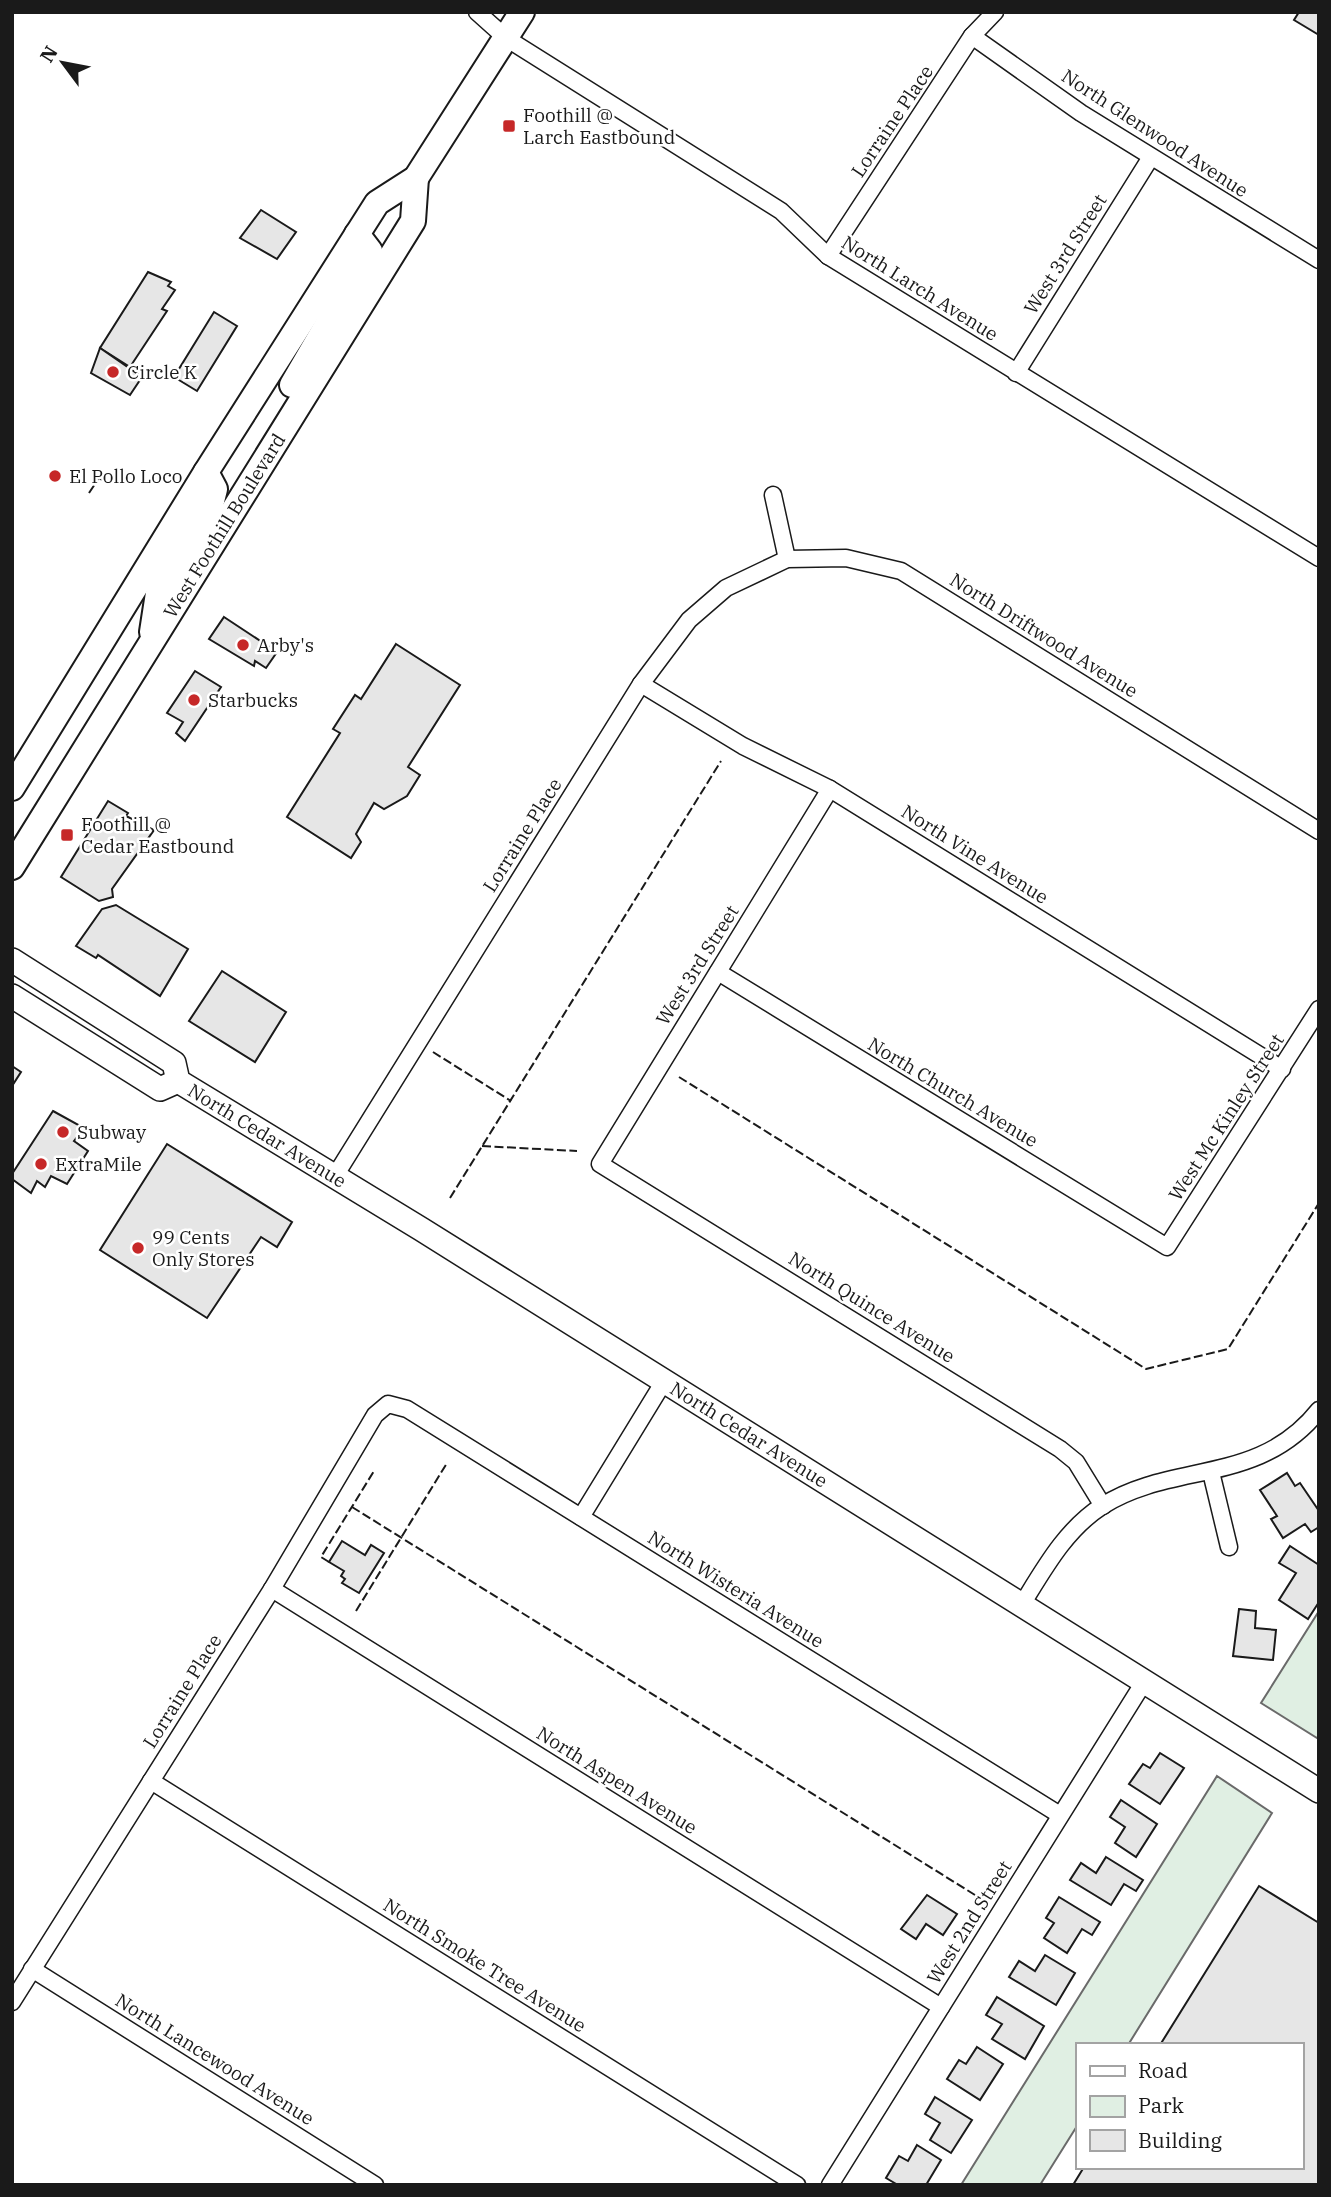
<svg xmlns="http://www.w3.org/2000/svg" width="1331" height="2197" font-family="'IBM Plex Serif',serif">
<rect width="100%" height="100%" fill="#fff"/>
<g fill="#e0efe3" stroke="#6a6a6a" stroke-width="2">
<polygon points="1319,1611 1319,1736 1317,1738 1261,1703"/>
<polygon points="1217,1776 1272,1813 1128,2045 1077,2045 1077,2126 1040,2185 961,2185"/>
</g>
<g fill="#e6e6e6" stroke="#1a1a1a" stroke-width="2">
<polygon points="1299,12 1319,12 1319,35 1294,20"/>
<polygon points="261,210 296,232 277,259 240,238"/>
<polygon points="148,272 171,282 168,286 175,290 162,309 167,311 130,367 100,348"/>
<polygon points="214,312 237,326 197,391 174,377"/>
<polygon points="100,348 142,377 130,395 91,373"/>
<polygon points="224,617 277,652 266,668 255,661 254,666 209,639"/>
<polygon points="396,644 460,685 408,767 420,775 407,796 384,809 374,803 356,834 361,842 351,858 287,817 340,733 333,729 355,695 361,699"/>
<polygon points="195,671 221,687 185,741 176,733 183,722 167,713"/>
<polygon points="108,801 128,813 126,816 154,830 112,889 113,897 99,901 61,877"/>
<polygon points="116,905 188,949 160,996 98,955 96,958 76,946 102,909"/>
<polygon points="222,971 286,1012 255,1062 189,1021"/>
<polygon points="12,1066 21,1072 12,1086"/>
<polygon points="53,1111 84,1128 74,1141 88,1151 67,1184 51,1176 45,1187 37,1181 31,1193 12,1179 12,1174"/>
<polygon points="167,1144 292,1222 277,1247 261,1237 207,1318 100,1250"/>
<polygon points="1287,1473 1295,1486 1300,1483 1319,1511 1319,1527 1311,1532 1305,1524 1283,1538 1271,1519 1277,1516 1260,1490"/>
<polygon points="342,1541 365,1555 371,1545 384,1553 359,1593 342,1583 345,1579 341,1576 344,1571 329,1562"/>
<polygon points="1290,1546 1319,1565 1319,1602 1308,1619 1279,1600 1296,1573 1279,1563"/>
<polygon points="1239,1609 1256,1611 1255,1628 1276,1630 1273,1660 1233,1656"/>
<polygon points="1160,1753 1184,1768 1160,1804 1129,1784 1143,1764 1150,1768"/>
<polygon points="1121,1800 1157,1824 1136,1857 1115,1843 1125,1827 1110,1817"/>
<polygon points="1106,1857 1143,1880 1136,1891 1124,1884 1111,1905 1070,1880 1081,1863 1096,1873"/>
<polygon points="1259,1886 1319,1923 1319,2185 1073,2185 1084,2167 1301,2167 1301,2045 1160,2045"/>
<polygon points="927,1895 957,1914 943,1935 926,1924 916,1939 901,1929"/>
<polygon points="1059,1897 1100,1922 1092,1935 1082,1929 1067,1953 1044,1938 1054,1923 1046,1918"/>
<polygon points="1045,1955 1075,1973 1056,2005 1009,1977 1019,1961 1035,1971"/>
<polygon points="997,1997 1044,2026 1025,2059 992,2039 1002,2024 986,2015"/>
<polygon points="977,2047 1003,2064 980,2100 947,2079 959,2060 966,2064"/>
<polygon points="935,2097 972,2120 951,2153 930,2140 940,2123 925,2114"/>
<polygon points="917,2145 941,2160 926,2185 898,2185 886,2178 899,2156 908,2161"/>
</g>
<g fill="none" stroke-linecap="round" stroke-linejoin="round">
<g stroke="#1a1a1a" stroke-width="19">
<g id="minor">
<polyline points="477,12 506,38 781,211 828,256 1319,558"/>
<polyline points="972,36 1081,113 1319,260"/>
<polyline points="828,256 972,36 995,12"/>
<polyline points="1016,373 1151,157"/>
<polyline points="773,495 787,559"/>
<polyline points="641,684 743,746 830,789 1282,1069"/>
<polyline points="830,789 600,1164 1060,1449 1076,1462 1103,1506"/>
<polyline points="718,972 1167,1247 1319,1009"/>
<polyline points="335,1176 641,684 689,620 726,588 787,559 846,558 901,571 1319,831"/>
<polyline points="1211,1472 1229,1547"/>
<polyline points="581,1517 663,1383"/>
<polyline points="272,1589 941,2007"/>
<path d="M1021,1606c23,-37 44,-76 81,-100 71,-45 157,-20 217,-96"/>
<polyline points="151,1781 797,2185"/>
<polyline points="32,1969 375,2185"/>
<polyline points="12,2002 272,1589 375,1415 388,1404 407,1409 1060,1815"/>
<polyline points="830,2185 1144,1682"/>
</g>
</g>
<g stroke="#1a1a1a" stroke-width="26">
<g id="secondary">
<path id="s1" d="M12,960l162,103 4,18 243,148 898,562"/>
<polyline points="12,996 160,1089 178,1081"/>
</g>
</g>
<g stroke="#1a1a1a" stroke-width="28">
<g id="primary">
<polyline points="292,385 370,251 357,234"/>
<polyline points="152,632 158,593 210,509 215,489 206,472"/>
<polyline points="12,788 206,472 377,203 416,178 522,12"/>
<path id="s2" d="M12,867l401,-646 3,-43"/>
</g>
</g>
<use href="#minor" stroke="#fff" stroke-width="16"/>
<use href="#secondary" stroke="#fff" stroke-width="23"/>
<use href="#primary" stroke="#fff" stroke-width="24"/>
<g stroke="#1a1a1a" stroke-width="2" stroke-dasharray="9 3.5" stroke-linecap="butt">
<polyline points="89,493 99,478 104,481"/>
<polyline points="433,1052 511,1101"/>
<polyline points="679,1077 1146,1369 1228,1349 1319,1203"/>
<polyline points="482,1146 577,1151"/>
<polyline points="450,1198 721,761"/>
<polyline points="352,1507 975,1895"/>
<polyline points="329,1562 321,1557 374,1471"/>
<polyline points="356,1611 447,1463"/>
</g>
</g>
<g fill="#c62828" stroke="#fff" stroke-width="2.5">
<rect x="502" y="119" width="14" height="14" rx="3.5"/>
<circle cx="113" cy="372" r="7"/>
<circle cx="55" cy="476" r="7"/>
<circle cx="243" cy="645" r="7"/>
<circle cx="194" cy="700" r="7"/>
<rect x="60" y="828" width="14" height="14" rx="3.5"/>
<circle cx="63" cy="1132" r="7"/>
<circle cx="41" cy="1164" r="7"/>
<circle cx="138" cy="1248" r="7"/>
</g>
<g text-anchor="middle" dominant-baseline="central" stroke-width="5" stroke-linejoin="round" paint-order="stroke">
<g font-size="19" fill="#1a1a1a" stroke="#fff" text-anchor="start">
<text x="523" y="115">Foothill @<tspan x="523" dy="22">Larch Eastbound</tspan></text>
<text x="127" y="372">Circle K</text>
<text x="69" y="476">El Pollo Loco</text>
<text x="257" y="645">Arby's</text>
<text x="208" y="700">Starbucks</text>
<text x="81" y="824">Foothill @<tspan x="81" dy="22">Cedar Eastbound</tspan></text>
<text x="77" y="1132">Subway</text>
<text x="55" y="1164">ExtraMile</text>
<text x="152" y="1237">99 Cents<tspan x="152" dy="22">Only Stores</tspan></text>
</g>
<g font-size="19" fill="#1a1a1a" stroke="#fff">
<text transform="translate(892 121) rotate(-56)">Lorraine Place</text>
<text transform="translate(1155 133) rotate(33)">North Glenwood Avenue</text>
<text transform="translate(1065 254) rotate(-58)">West 3rd Street</text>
<text transform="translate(920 288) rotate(32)">North Larch Avenue</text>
<text stroke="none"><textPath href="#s2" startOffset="402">West Foothill Boulevard</textPath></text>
<text transform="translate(1044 635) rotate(32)">North Driftwood Avenue</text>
<text transform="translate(522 835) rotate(-58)">Lorraine Place</text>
<text transform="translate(975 854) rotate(32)">North Vine Avenue</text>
<text transform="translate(697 965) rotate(-58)">West 3rd Street</text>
<text transform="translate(953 1092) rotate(31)">North Church Avenue</text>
<text transform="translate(1226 1117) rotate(-57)">West Mc Kinley Street</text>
<text stroke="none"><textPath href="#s1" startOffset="315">North Cedar Avenue</textPath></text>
<text transform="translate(872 1307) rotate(32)">North Quince Avenue</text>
<text stroke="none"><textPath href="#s1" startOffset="882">North Cedar Avenue</textPath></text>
<text transform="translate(736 1589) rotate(32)">North Wisteria Avenue</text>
<text transform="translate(182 1691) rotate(-58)">Lorraine Place</text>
<text transform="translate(617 1780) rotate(32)">North Aspen Avenue</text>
<text transform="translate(969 1922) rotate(-58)">West 2nd Street</text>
<text transform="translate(485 1965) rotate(32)">North Smoke Tree Avenue</text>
<text transform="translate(215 2059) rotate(32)">North Lancewood Avenue</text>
</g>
</g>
<rect width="1331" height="2197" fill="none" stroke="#1a1a1a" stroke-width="28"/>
<rect x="1076" y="2043" width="228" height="126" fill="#ffffff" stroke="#a3a3a3" stroke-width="2"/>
<rect x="1090" y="2066" width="35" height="10" fill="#ffffff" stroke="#a3a3a3" stroke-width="2"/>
<text x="1138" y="2078" font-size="21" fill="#1a1a1a">Road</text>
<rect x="1090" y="2096" width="35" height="21" fill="#e0efe3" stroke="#a3a3a3" stroke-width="2"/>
<text x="1138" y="2113" font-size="21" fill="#1a1a1a">Park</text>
<rect x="1090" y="2130" width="35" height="21" fill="#e6e6e6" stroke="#a3a3a3" stroke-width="2"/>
<text x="1138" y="2148" font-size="21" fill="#1a1a1a">Building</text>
<g transform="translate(63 63) rotate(302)" stroke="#ffffff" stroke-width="5" paint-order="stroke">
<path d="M0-5L12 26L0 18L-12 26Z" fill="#1a1a1a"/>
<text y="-10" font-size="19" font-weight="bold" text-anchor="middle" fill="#1a1a1a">N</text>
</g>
</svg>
